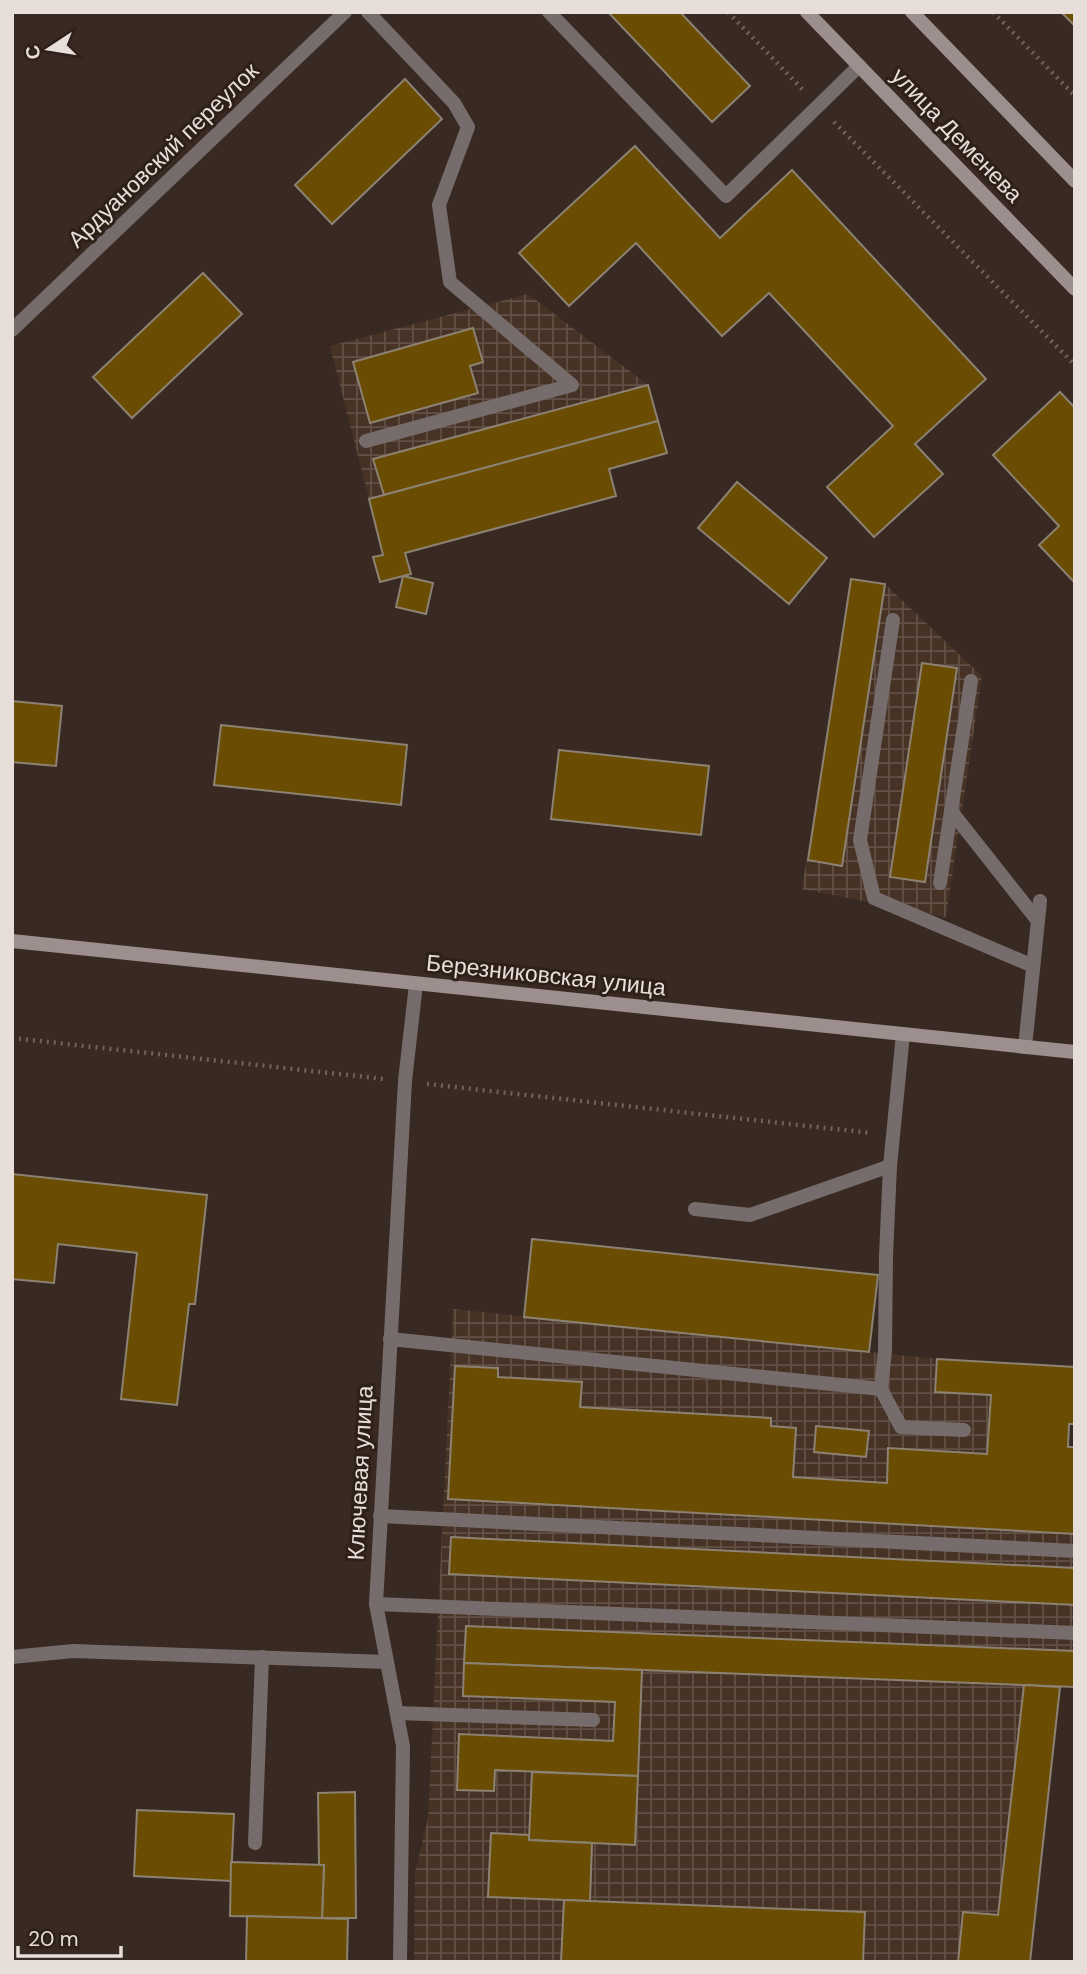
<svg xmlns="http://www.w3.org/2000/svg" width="1087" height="1974" font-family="'DM Sans',sans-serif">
<defs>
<pattern id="industrial-grid" width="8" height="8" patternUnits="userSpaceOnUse" patternTransform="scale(1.75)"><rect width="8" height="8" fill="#473226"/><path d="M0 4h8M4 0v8" fill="none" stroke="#624f45"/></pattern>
</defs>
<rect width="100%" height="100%" fill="#382a22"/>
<g fill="url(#industrial-grid)">
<polygon points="528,294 648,385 667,453 609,469 616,496 405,553 411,574 380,582 373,557 383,554 330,346"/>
<polygon points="851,579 885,584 982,676 946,917 802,889"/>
<polygon points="453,1309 937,1359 1075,1367 1075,1424 1069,1424 1068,1446 1075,1447 1075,1687 1060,1687 1030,1962 414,1962 415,1873 428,1818"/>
</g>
<g fill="#6a4c03" stroke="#8b8272" stroke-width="2">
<polygon points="608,12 680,12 750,86 712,122"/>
<polygon points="1061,12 1075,12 1075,26"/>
<polygon points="405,79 442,119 332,224 295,185"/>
<polygon points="635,146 720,238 792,170 986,379 915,444 943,474 874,537 827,487 893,426 769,293 722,336 636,243 569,306 519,253"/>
<polygon points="203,273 242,314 132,418 93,377"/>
<polygon points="473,328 483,362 470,366 478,393 370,423 353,362"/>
<polygon points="648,385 658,421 384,495 373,459"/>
<polygon points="1060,392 1075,408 1075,583 1039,545 1059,526 993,455"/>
<polygon points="658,421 667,453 609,469 616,496 405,553 411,574 380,582 373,557 383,555 369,499"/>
<polygon points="737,482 827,558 789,604 698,528"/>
<polygon points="403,576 433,583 426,614 396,607"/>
<polygon points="851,579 885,584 842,866 808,860"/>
<polygon points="922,663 957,668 925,882 890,877"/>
<polygon points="12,701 62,706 56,766 12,762"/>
<polygon points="221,725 407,745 401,805 214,785"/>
<polygon points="559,750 709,766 701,835 551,819"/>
<polygon points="12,1174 207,1195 195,1304 189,1304 177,1405 121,1399 137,1253 58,1244 54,1283 12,1279"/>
<polygon points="532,1239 878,1275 869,1352 524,1317"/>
<polygon points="937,1359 1075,1367 1075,1424 1069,1424 1068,1447 1075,1447 1075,1534 448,1499 455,1366 498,1368 498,1377 582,1382 580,1407 771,1418 771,1426 796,1428 793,1477 887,1483 888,1448 987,1454 991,1395 935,1392"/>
<polygon points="816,1426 869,1431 866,1457 814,1452"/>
<polygon points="451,1537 1075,1568 1075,1605 449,1574"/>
<polygon points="466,1626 1075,1651 1075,1687 464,1663"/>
<polygon points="464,1663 642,1670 638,1776 495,1770 494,1791 457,1790 459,1734 613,1741 615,1702 463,1696"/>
<polygon points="1024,1685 1060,1687 1030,1962 958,1962 963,1912 998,1915"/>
<polygon points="532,1772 638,1776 635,1845 529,1840"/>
<polygon points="355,1792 356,1918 322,1918 324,1865 319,1865 318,1793"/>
<polygon points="137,1810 234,1814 231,1881 134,1876"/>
<polygon points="491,1833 529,1835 529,1840 592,1843 590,1901 488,1897"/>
<polygon points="231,1862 324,1865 322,1918 230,1916"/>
<polygon points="564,1900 865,1912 863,1962 561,1962"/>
<polygon points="247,1916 348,1919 347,1962 246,1962"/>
</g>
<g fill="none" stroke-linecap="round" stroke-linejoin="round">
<g stroke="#70635c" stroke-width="4.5" stroke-dasharray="2 5" stroke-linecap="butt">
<polyline points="728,12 803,90"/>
<polyline points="993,12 1075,96"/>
<polyline points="834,122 1075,365"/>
<polyline points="12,1038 384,1079"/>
<polyline points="427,1084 871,1133"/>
</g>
<g stroke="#756c6b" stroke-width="14">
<polyline points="549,12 726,196 859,66"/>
<polyline points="366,441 572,385 450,282 439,205 468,127 454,103 368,12"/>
<polyline points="893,620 860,840 874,898 1033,966"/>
<polyline points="951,811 1038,921"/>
<polyline points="940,883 971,681"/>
<polyline points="1025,1047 1040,901"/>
<polyline points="890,1166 886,1256 885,1350 881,1389 901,1427 964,1430"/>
<polyline points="695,1209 750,1215 890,1166 903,1034"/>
<polyline points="390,1339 881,1389"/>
<polyline points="380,1516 1075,1551"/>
<polyline points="376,1604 1075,1633"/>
<polyline points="12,1657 73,1651 387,1662"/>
<polyline points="397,1713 593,1720"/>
<polyline points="255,1843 262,1657"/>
</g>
<g stroke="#756c6b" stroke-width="14">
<polyline points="12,330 345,12"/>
<polyline points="400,1962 403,1746 376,1604 405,1081 416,984"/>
</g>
<g stroke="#9d8f8e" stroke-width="14">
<polyline points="807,12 1075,289"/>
<polyline points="912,12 1075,181"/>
<polyline points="12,941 1075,1052"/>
</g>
</g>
<g text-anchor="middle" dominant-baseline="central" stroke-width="6" stroke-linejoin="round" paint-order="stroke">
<g font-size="23" fill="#e8ded9" stroke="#2e2018">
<text transform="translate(957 135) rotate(46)">улица Деменева</text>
<text transform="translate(163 155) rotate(-44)">Ардуановский переулок</text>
<text transform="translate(546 975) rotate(6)">Березниковская улица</text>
<text transform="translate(360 1473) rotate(-87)">Ключевая улица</text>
</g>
</g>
<rect width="1087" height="1974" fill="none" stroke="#e8ded9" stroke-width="28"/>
<g transform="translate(49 49) rotate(258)" stroke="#2e2018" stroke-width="5" paint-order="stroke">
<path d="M0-5L12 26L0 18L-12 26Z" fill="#e8ded9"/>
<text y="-10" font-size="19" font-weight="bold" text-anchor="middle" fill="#e8ded9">С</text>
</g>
<path d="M18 1946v10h103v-10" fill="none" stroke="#e8ded9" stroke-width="3.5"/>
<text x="28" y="1946" font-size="21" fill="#e8ded9" stroke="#2e2018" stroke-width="5" paint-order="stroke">20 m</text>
</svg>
